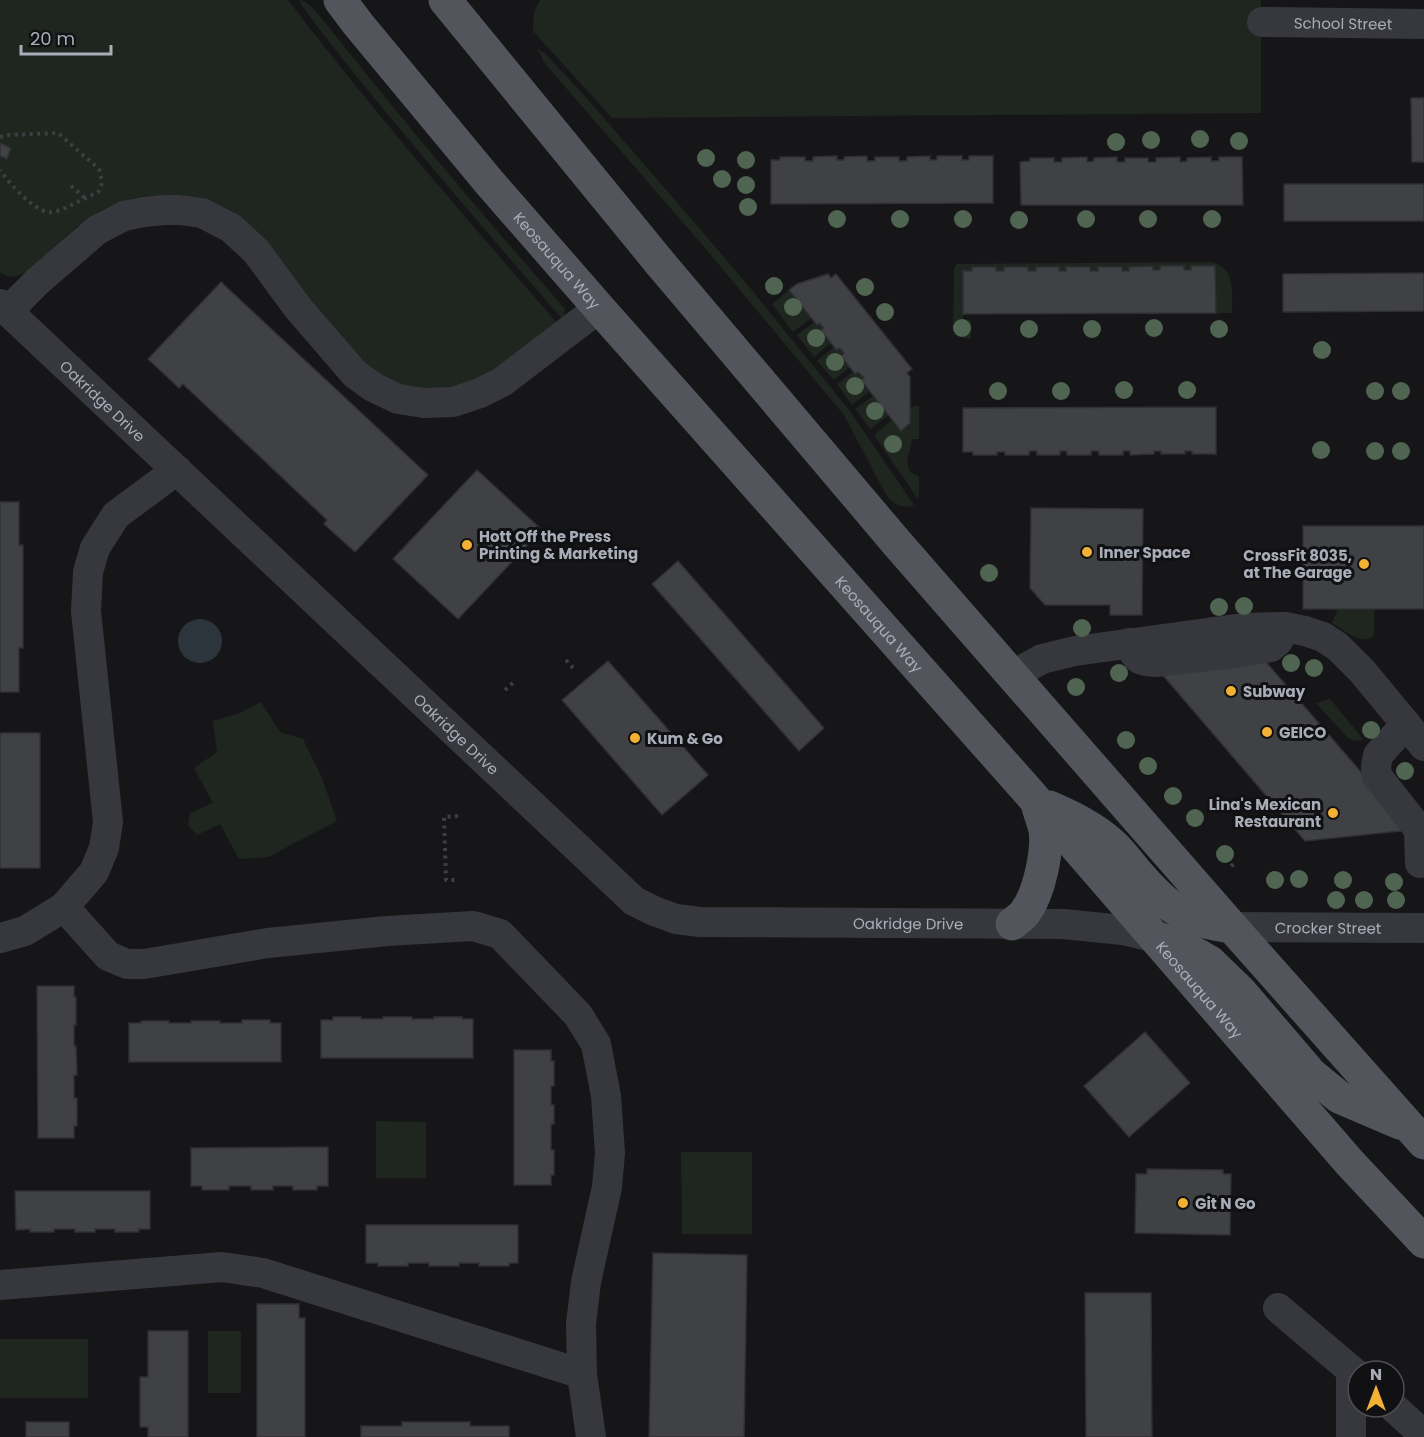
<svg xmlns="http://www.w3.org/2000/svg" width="1424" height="1437" font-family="Poppins,sans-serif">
<rect width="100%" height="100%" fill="#161618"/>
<g fill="#1e261f">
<path d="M0,0h288c86,112 178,219 271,325l-75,52 -17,8 -43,5 -22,-5 -19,-8 -17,-12 -186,-170c-28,0 -50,1 -76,14 -11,6 -22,13 -31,21 -16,13 -51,62 -73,42z"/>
<path d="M298,0c9,0 15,9 21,15 79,100 162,198 246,294l-1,12c-58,-66 -114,-132 -170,-199 -33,-40 -66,-80 -96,-122z"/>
<polygon points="540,0 1261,0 1261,113 612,118 533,31 534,12"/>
<path d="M537,48l10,7 43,47 117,135 43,51 100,123 64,94c-13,5 -22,-2 -29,-12l-41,-78 -144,-173 -147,-169 -9,-11z"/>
<path d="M1212,262c24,6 20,31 20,51h-16l-1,-47h-24v4h-7v-4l-31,4v-4l-24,1v4h-7l-1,-4h-22l-1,4h-8v-4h-23l-1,4h-7l-1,-4h-22v4h-8v-4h-23l-1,4h-8v-4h-24v4h-9v48l8,1v19c-10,-1 -15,-3 -18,-13l1,-58 3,-4z"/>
<polygon points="789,290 811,318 793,332 772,304"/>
<polygon points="814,322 817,325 819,323 824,328 821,331 831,343 814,357 797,335"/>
<polygon points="834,347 836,350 840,348 844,353 841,356 850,367 834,380 817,361"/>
<polygon points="854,371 858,372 864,378 861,381 869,392 852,405 837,384"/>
<polygon points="873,396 889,415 870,429 855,409"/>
<polygon points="919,406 919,439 912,439 907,462 910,472 919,477 919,496 918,499 874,435 892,420 901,430 910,423 910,407"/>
<path d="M1338,609h36v26c-11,13 -30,-5 -42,-12z"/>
<polygon points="1330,699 1364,740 1355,741 1348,738 1316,703"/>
<polygon points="261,702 280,732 303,739 322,778 337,821 268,857 239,859 220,824 197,835 188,825 190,813 213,803 194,768 217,752 213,721 240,713"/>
<polygon points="376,1121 426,1122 426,1178 376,1178"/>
<polygon points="681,1152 752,1152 752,1234 682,1234"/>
<rect x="208" y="1331" width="33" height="62"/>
<rect x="0" y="1339" width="88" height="59"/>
</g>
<circle fill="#2c353c" cx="200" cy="641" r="22"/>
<g fill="#404145" stroke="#303034" stroke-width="1.5">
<polygon points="1411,98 1424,98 1424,162 1412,162"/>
<polygon points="0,143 11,148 7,159 0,156"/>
<polygon points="837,156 837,160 844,160 844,157 867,156 867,161 875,161 875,157 899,157 899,161 907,161 907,157 930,156 930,160 937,160 937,156 962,156 962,160 969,160 969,156 993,156 993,203 771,204 771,160 780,160 780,157 805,157 805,161 813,161 813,157"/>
<polygon points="1087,157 1087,162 1094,161 1094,158 1117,157 1117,162 1125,162 1125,158 1148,158 1148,162 1156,162 1156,158 1180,157 1180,162 1187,161 1187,158 1211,157 1211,161 1219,161 1219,157 1242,157 1243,205 1021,205 1020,162 1030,161 1030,158 1054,158 1054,162 1062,162 1062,158"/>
<rect x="1284" y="184" width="140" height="37"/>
<polygon points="1153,266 1153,270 1160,270 1160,266 1184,266 1184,270 1191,270 1191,266 1215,266 1216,313 963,314 963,271 972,271 972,267 996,267 996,271 1004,271 1004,267 1028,267 1028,271 1036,271 1036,267 1059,267 1059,271 1066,271 1066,267 1090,267 1090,271 1098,271 1098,267 1122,267 1122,271 1129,271 1129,267"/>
<polygon points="1424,273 1424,311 1283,312 1283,274"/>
<polygon points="828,274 831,278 836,274 912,369 907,373 910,377 910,423 901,431 861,380 864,378 858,372 855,374 841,356 844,353 840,348 836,350 834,347 821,330 824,328 819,323 817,325 789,290 797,284"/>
<polygon points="221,282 428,475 355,552 324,524 327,520 183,384 179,388 148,359"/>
<polygon points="1216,407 1216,454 1192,454 1192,451 1185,451 1185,454 1161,454 1161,451 1154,451 1154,454 1130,455 1130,451 1123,451 1123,455 1099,455 1099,451 1091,451 1091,455 1067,455 1067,451 1060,451 1060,455 1037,455 1037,451 1029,451 1029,455 1005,455 1005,452 997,452 997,455 973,455 973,452 963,452 963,408"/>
<polygon points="477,470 542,530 458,619 393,559"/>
<polygon points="0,502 19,502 19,545 23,545 23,648 19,648 19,692 0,692"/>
<polygon points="1031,508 1143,509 1142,615 1110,615 1110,605 1045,605 1030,588"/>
<rect x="1303" y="526" width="121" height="83"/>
<polygon points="678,561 824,728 799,751 652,584"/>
<polygon points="1260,655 1411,830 1305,841 1155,666"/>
<polygon points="608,661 708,775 662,815 562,700"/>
<rect x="0" y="733" width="40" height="135"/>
<polygon points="37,986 74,986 74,997 76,997 76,1025 74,1025 74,1046 76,1046 77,1075 74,1075 74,1098 77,1098 77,1126 74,1126 74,1138 38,1138"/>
<polygon points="333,1017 361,1017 361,1019 383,1019 383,1017 412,1017 412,1019 434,1019 434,1017 462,1017 462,1019 473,1019 473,1058 321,1058 321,1020 333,1020"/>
<polygon points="242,1020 270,1020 270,1023 281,1023 281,1062 129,1062 129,1023 141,1023 141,1021 169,1021 169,1023 191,1023 191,1021 220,1021 220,1023 242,1023"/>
<polygon points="1145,1032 1190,1083 1129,1137 1084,1086"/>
<polygon points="514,1050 551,1050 551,1061 554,1061 554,1086 551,1086 551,1105 554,1105 554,1124 551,1124 551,1150 554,1150 554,1175 551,1175 551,1185 514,1185"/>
<polygon points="328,1147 328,1186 317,1186 317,1190 293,1190 293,1186 273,1186 273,1190 251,1190 251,1186 229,1186 229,1190 202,1190 202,1186 191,1186 191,1148"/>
<polygon points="1147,1169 1223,1170 1223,1174 1231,1174 1230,1235 1135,1233 1136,1174 1147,1174"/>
<polygon points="15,1191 150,1191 150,1229 139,1229 139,1232 115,1232 115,1229 95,1229 95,1232 75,1232 75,1229 54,1229 54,1232 30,1232 30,1229 16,1230"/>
<polygon points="366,1225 518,1225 518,1263 509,1263 509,1266 479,1266 479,1263 459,1263 459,1266 429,1266 429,1263 408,1263 408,1266 378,1266 378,1263 366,1263"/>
<polygon points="653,1253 747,1255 744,1437 649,1437"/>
<polygon points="1085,1293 1151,1293 1152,1437 1086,1437"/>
<polygon points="257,1304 299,1304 299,1318 305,1318 305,1437 257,1437"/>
<polygon points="148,1331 188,1331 188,1437 148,1437 148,1427 140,1427 140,1377 148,1377"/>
<rect x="26" y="1422" width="43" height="15"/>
<polygon points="402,1422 470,1422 470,1426 509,1426 509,1437 361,1437 361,1426 402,1426"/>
</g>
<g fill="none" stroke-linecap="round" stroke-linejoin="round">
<g stroke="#3d3f44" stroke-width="4" stroke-dasharray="3 4.5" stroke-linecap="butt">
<path d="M0,137l7,-2 51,-2 41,36 3,12 -1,6 -3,5 -37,18c-5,1 -9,3 -14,2 -16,-4 -38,-29 -47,-42"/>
<polyline points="71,186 85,198"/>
<polyline points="566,660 575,670"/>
<polyline points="505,690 514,682"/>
<polyline points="458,816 444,817 446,880 459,880"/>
<polyline points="1231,866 1236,862"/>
</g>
<g stroke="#37383d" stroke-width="30">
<path id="s1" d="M1262,22l162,2"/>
<path id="s2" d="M0,304l634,597 20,10 22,8 24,3 363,2 60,6 31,7"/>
<polyline points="8,311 38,281 97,230 124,216 144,212 163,210 179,210 202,213 231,228 256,251 298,308 355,374 373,387 398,399 424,403 453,402 480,393 502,382 599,308"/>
<path d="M1129,643c8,16 8,18 26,19l88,-10 28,-5 7,-6 7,-14"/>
<polyline points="1013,675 1042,659 1075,651 1243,628 1285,627 1305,631 1323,637 1338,647 1362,671 1424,746"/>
<polyline points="1406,724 1378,755 1376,766 1377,776 1414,823 1419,831 1420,863"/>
<polyline points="64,907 108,956 127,964 144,964 268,943 387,931 473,926 500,934 578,1015 596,1044 606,1096 610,1153 607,1187 586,1282 581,1324 582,1374 591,1437"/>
<path id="s3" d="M1232,927l192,1"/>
<polyline points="0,938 25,931 64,907 94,872 104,848 108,822 86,611 88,572 95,548 116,515 177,470"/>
<polyline points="0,1285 222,1267 263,1273 582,1374"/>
<polyline points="1278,1308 1358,1376"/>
<polyline points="1393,1407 1424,1435"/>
<polyline points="1351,1437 1351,1370"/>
</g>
<g stroke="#53555c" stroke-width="33">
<path id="s4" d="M340,0l18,24 131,158 110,126 426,480 325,375 74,79"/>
<polyline points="445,0 660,263 896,542 1232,927 1424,1143"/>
<path d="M1049,807c23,10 44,20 63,37 10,9 18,21 27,31 30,35 48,46 93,52"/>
<path d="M1012,924c5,-4 11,-8 14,-13 13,-18 22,-59 19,-81 -2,-9 -6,-18 -8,-27"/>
<polyline points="1160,939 1184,947 1210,962 1240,991 1311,1074 1339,1097 1400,1123"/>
</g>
</g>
<g fill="#506452">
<circle cx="1200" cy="139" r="9"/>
<circle cx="1151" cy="140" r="9"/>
<circle cx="1239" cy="141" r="9"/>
<circle cx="1116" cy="142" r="9"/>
<circle cx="706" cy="158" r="9"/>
<circle cx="746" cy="160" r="9"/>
<circle cx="722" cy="179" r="9"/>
<circle cx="746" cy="185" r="9"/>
<circle cx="748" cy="207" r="9"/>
<circle cx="837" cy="219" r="9"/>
<circle cx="900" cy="219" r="9"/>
<circle cx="963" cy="219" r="9"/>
<circle cx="1086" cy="219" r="9"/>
<circle cx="1148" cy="219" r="9"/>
<circle cx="1212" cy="219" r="9"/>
<circle cx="1019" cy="220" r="9"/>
<circle cx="774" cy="286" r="9"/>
<circle cx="865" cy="287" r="9"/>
<circle cx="793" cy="307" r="9"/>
<circle cx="885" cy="312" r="9"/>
<circle cx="962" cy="328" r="9"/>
<circle cx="1154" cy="328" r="9"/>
<circle cx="1029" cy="329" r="9"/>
<circle cx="1092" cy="329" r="9"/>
<circle cx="1219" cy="329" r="9"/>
<circle cx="816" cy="338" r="9"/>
<circle cx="1322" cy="350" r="9"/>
<circle cx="835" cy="362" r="9"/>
<circle cx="855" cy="386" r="9"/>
<circle cx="1124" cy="390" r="9"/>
<circle cx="1187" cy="390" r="9"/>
<circle cx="998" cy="391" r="9"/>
<circle cx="1061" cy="391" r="9"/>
<circle cx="1375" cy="391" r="9"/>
<circle cx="1401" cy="391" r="9"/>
<circle cx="875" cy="411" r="9"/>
<circle cx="893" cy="444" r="9"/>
<circle cx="1321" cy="450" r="9"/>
<circle cx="1375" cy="451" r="9"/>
<circle cx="1401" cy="451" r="9"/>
<circle cx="989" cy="573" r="9"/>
<circle cx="1244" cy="606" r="9"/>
<circle cx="1219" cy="607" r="9"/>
<circle cx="1082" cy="628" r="9"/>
<circle cx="1291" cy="663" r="9"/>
<circle cx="1314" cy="668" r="9"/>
<circle cx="1119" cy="673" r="9"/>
<circle cx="1076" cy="687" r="9"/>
<circle cx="1371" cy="730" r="9"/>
<circle cx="1126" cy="740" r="9"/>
<circle cx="1148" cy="766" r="9"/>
<circle cx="1405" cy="771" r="9"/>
<circle cx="1173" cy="796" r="9"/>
<circle cx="1195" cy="818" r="9"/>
<circle cx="1225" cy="854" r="9"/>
<circle cx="1299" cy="879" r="9"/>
<circle cx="1275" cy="880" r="9"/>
<circle cx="1343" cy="880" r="9"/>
<circle cx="1394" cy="882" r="9"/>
<circle cx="1336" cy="900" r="9"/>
<circle cx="1364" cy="900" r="9"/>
<circle cx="1396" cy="900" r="9"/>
</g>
<g fill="#f2b134" stroke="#111113" stroke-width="2">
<circle cx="467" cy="545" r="6"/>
<circle cx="1087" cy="552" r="6"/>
<circle cx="1364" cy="564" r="6"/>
<circle cx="1231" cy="691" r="6"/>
<circle cx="1267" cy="732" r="6"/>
<circle cx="635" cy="738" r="6"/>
<circle cx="1333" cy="813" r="6"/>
<circle cx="1183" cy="1203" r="6"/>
</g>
<g text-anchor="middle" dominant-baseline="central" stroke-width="6" stroke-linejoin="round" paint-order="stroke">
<g font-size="15" fill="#a8adb8" stroke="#111113">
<text stroke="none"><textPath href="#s1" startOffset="81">School Street</textPath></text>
<text stroke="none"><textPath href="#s4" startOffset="339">Keosauqua Way</textPath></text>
<text stroke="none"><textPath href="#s2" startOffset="141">Oakridge Drive</textPath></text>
<text stroke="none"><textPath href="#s4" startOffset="825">Keosauqua Way</textPath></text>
<text stroke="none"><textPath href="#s2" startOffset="627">Oakridge Drive</textPath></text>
<text stroke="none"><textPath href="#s2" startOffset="1149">Oakridge Drive</textPath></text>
<text stroke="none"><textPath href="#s3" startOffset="96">Crocker Street</textPath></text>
<text stroke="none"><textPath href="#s4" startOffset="1311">Keosauqua Way</textPath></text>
</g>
<g font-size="15" font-weight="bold" fill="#a8adb8" stroke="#111113" text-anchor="start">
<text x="479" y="536">Hott Off the Press<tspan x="479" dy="17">Printing &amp; Marketing</tspan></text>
<text x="1099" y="552">Inner Space</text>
<text x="1352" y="555" text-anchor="end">CrossFit 8035,<tspan x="1352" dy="17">at The Garage</tspan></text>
<text x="1243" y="691">Subway</text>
<text x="1279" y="732">GEICO</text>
<text x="647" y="738">Kum &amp; Go</text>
<text x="1321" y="804" text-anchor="end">Lina's Mexican<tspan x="1321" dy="17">Restaurant</tspan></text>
<text x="1195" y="1203">Git N Go</text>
</g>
</g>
<g transform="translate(1376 1389)"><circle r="28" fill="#111113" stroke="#4d4f55" stroke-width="1.5"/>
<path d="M0-4.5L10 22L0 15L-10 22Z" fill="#f2b134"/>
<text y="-9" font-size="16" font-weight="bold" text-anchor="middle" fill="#a8adb8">N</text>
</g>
<path d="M21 45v9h90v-9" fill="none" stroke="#a8adb8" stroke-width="3"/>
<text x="30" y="45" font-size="18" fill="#a8adb8" stroke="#111113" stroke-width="4.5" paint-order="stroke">20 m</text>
</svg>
